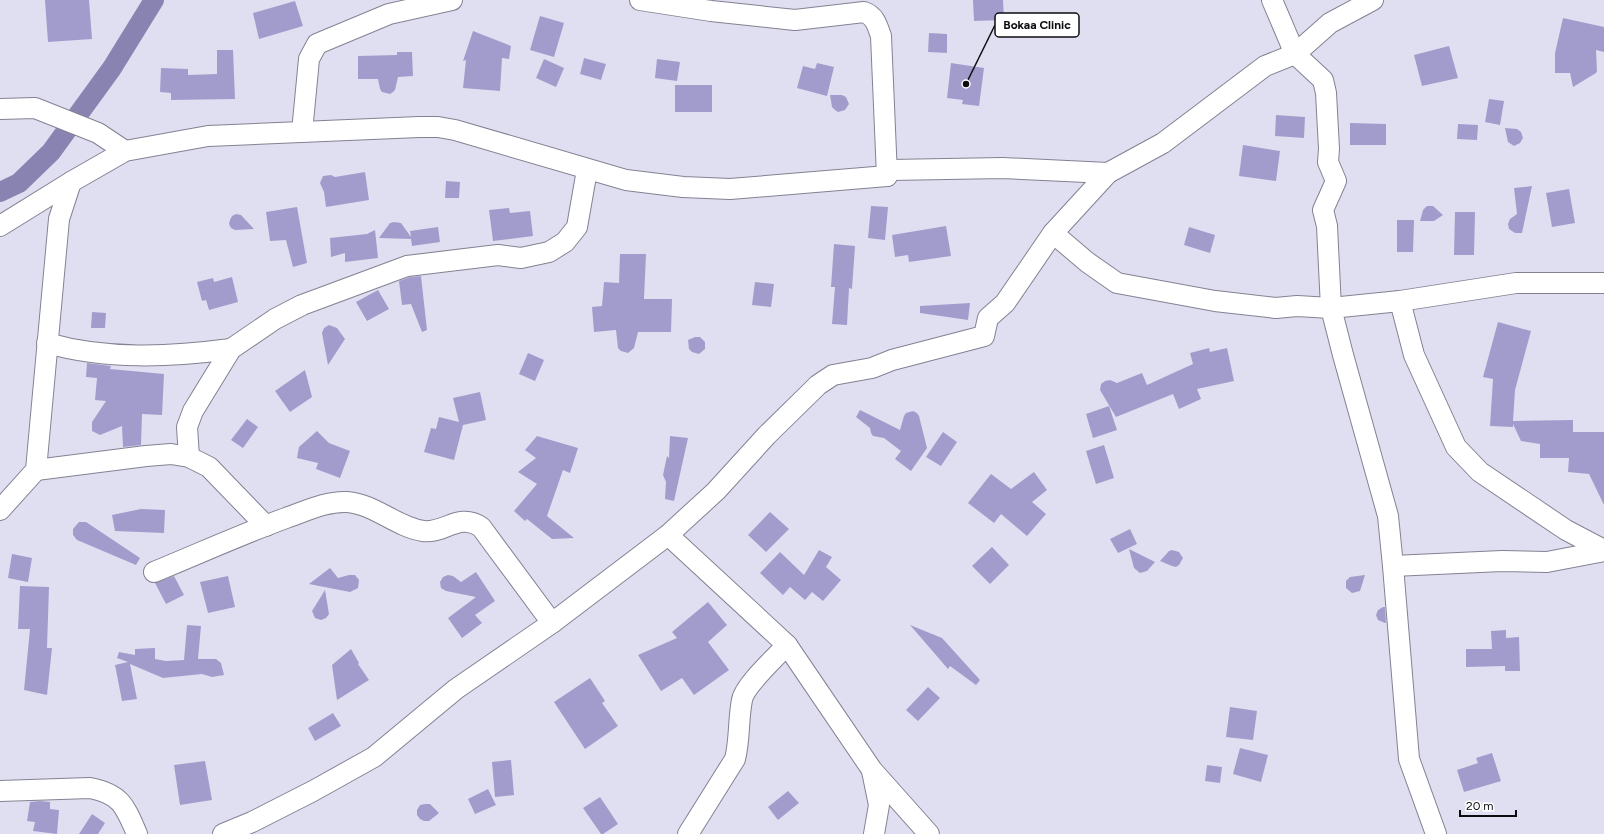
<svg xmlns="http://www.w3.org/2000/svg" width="1604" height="834" font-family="Figtree,sans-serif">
<rect width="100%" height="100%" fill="#e0dff1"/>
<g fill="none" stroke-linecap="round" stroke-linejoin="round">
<polyline stroke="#8983b2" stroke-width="20" points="0,192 19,183 51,152 112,68 154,0"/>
</g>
<g fill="#a29ccc">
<polygon points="45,0 89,0 92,39 48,42"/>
<polygon points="973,0 1003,0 1004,20 974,21"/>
<polygon points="295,1 303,26 259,39 253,13"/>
<polygon points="540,16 564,23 554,57 530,50"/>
<polygon points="1563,18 1604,27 1604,52 1596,50 1597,71 1596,73 1573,87 1570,73 1555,73 1555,53"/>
<polygon points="473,31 511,46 509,59 502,58 500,91 463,88 466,60 463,61"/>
<polygon points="929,33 947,34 947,53 928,52"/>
<polygon points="1449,46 1458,78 1422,86 1414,55"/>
<polygon points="217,50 233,50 235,99 171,100 171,93 160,92 161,68 188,69 188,75 217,74"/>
<polygon points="397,52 412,52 413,76 398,77 395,90 393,92 390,94 382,92 380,89 378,79 358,79 358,56 397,55"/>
<polygon points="584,58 606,64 601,80 580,74"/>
<polygon points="544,59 564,68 556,87 536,78"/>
<polygon points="657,59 680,62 677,81 655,78"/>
<polygon points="817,63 834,67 827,96 797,88 803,66 815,69"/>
<polygon points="951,63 984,68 979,106 962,104 963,100 947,98"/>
<rect x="675" y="85" width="37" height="27"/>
<polygon points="830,95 842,95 846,97 849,104 845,110 838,112 835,110 832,107"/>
<polygon points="1489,99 1504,101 1500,125 1485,122"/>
<polygon points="1276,115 1305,117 1304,138 1275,136"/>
<polygon points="1350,123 1386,124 1386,145 1350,145"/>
<polygon points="1458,124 1478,125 1477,140 1457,139"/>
<polygon points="1505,128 1517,129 1521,132 1523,138 1520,143 1514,146 1508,142"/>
<polygon points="1243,145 1280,151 1276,181 1239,176"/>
<polygon points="365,172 369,200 326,207 324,192 320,183 323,176 331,175 335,177"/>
<polygon points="446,181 460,182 459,198 445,198"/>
<polygon points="1532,186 1522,233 1515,233 1509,229 1508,224 1510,219 1517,214 1514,188"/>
<polygon points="1569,189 1575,223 1552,227 1546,193"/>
<polygon points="871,206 888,207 885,240 868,238"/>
<polygon points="1427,206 1433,206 1443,215 1434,221 1420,221 1423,210"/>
<polygon points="297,207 307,263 293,267 286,240 270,241 266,212"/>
<polygon points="509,208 510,213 530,211 533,236 493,241 489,210"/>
<polygon points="1455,212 1475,212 1474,255 1454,255"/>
<polygon points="236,214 241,215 254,229 235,230 231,228 229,224 230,220 232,216"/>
<polygon points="1397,220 1414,220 1413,252 1397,252"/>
<polygon points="394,222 401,223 411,237 410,231 438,227 440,242 412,246 411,239 379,238 390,223"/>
<polygon points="946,226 951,256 909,262 908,255 895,257 892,235"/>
<polygon points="1189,227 1215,235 1210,253 1184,245"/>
<polygon points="375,230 378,258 345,262 345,253 331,257 330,238 367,234"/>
<polygon points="834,244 855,246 852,289 849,288 847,325 832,324 835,287 831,287"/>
<polygon points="620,254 646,254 644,299 672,299 671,332 638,332 634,348 628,353 621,351 618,348 616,330 594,332 592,307 602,306 604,282 619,283"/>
<polygon points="421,276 427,330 422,332 411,304 402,305 399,281 410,277"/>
<polygon points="232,277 238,302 209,310 206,300 202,301 197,282 213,278 214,282"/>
<polygon points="755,282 774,284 771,307 752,305"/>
<polygon points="378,290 389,309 367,321 356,302"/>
<polygon points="970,303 968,320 920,313 920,306"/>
<polygon points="92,312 106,313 105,328 91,328"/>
<polygon points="1498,322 1531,331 1515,390 1513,421 1573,420 1573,432 1604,432 1604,505 1589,474 1568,472 1569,458 1540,458 1540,444 1521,441 1513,424 1513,427 1490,426 1493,379 1483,377"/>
<polygon points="329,325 337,328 345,339 328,365 322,333 324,328"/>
<polygon points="695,337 700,337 705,342 705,349 699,354 692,352 689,349 688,340"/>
<polygon points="1209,348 1210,352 1227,348 1234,381 1197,389 1201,399 1179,409 1173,394 1116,417 1100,390 1101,384 1105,381 1110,380 1117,383 1142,373 1147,385 1193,364 1190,353"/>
<polygon points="528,353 544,360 535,381 519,374"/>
<polygon points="87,363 111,366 110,369 164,374 162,415 142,414 141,445 123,447 122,426 100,435 92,431 92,422 106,401 95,400 97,378 86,377"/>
<polygon points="305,370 312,397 290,412 275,391"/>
<polygon points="480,392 486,420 463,425 454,460 424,452 431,428 436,429 439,417 459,422 453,398"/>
<polygon points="1109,406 1117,430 1093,438 1086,414"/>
<polygon points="860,410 900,430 904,416 906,413 913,411 917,413 919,416 927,448 911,471 895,459 901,451 884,438 873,436 871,433 870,428 856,417"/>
<polygon points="247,419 258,427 243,448 231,440"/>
<polygon points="317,431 329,443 350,451 340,478 316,469 318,463 297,458 299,447"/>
<polygon points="943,432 957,442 941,466 926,457"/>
<polygon points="537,436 578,448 570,473 563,470 547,516 574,538 552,539 527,519 525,521 514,511 537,484 518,472 536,458 525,450"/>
<polygon points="670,436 688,438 674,501 665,499 666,482 663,475 667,456 669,458"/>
<polygon points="1104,445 1114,478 1096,484 1086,451"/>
<polygon points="1034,472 1047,490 1032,502 1046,514 1027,536 1001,514 994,523 968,503 991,474 1011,489"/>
<polygon points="141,509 165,510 164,533 115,531 112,515"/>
<polygon points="770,512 789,529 766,552 748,535"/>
<polygon points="79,522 86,522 140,558 136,565 77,540 73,535 73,529"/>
<polygon points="1130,529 1137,544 1118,553 1110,539"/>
<polygon points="992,547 1009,565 990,584 972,566"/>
<polygon points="1129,549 1155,562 1147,571 1140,573 1134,568"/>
<polygon points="819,550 832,557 826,567 841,580 823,601 812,592 805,600 790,587 783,595 760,573 780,552 804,575"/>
<polygon points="1172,550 1179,552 1183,558 1179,565 1176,567 1172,566 1160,561 1169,551"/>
<polygon points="12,554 32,558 28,582 8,578"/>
<polygon points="330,568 338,578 349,575 355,575 359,580 358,588 350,592 309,584"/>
<polygon points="476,572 495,601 475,615 482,623 462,638 448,618 476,597 446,591 441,588 440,582 443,577 448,575 453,576 461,582"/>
<polygon points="1365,575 1360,591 1352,593 1346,588 1346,581 1350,577"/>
<polygon points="174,576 184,595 166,604 155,583"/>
<polygon points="228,576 235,607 208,613 200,582"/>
<polygon points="20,586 49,587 47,648 52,648 47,695 24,690 30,629 18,629"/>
<polygon points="325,590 329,614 326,618 321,620 315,618 312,611"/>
<polygon points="708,602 727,625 708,642 729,670 694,695 682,678 661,691 638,655 677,638 672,632"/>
<polygon points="1383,607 1385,607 1386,623 1385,623 1378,620 1376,615 1378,610"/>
<polygon points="187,625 201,626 198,659 216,659 221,663 224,675 212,677 202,674 163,678 130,664 137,699 122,701 115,665 128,662 117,658 119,652 135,655 135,649 155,648 155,659 166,661 184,660"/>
<polygon points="910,625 942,638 980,680 976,685 950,666 948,669"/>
<polygon points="1506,630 1506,638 1519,637 1520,671 1505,671 1505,666 1466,667 1466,649 1492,649 1491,631"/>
<polygon points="351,649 359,663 358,664 369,680 337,700 332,665"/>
<polygon points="590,678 605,701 602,703 618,726 585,749 554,702"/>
<polygon points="928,687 940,698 918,721 906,710"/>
<polygon points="1230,707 1257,711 1253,740 1226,737"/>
<polygon points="333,713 341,726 315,741 308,728"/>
<polygon points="1240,748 1268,755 1261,782 1233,774"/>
<polygon points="1492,753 1501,781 1464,792 1457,770 1478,763 1476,758"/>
<polygon points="511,760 514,795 495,797 492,762"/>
<polygon points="205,761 212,800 180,805 174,765"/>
<polygon points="1207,765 1222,767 1220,783 1205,781"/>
<polygon points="488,789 496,805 475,814 468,799"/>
<polygon points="788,791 799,803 778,820 768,807"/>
<polygon points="600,797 618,824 603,834 601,834 583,808"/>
<polygon points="40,801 50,802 50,809 59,810 57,834 33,831 35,822 27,821 30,802"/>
<polygon points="425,804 430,804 439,813 429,821 424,821 420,819 417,815 417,810 420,805"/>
<polygon points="92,814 105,823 98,834 79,834"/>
</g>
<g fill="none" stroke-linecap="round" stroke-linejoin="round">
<g stroke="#838293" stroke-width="22">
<g id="minor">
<path d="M640,0l71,11 84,9 69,-8c11,4 13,13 17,24l6,140"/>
<polyline points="1272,0 1295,54 1323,80 1326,93 1329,149 1328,162 1336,181 1323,210 1327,226 1331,308 1343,355 1388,516 1393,566 1409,759 1436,834"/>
<polyline points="0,109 35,108 98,133 125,151"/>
<polyline points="302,132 309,59 317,44 389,14 452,0"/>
<polyline points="0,226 71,182 125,151 208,136 419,127 438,127 455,130 626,180 683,187 730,189 887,176 890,170 1003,168 1108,173"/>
<polyline points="1053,233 1087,262 1117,283 1215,301 1276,308 1297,306 1331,308 1400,301 1516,283 1604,283"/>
<polyline points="1400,301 1414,355 1456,447 1480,472 1566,530 1604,550"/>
<path d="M47,343c59,17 123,14 184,6"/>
<polyline points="189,457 187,427 193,411 231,349 275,319 302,305 407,266 498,255 521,258 549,252 565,242 577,227 587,170"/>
<polyline points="36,470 146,456 171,454 189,457 209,467 266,526"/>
<polyline points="0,510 36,470 59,219 71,182"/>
<polyline points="668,535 787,645 872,770 929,834"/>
<polyline points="1393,566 1502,561 1547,562 1604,551"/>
<path d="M154,572c44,-18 88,-38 132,-54 20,-7 40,-17 61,-16 28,2 49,25 76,29 21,3 36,-19 58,-4l71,96"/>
<polyline points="872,771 879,805 874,834"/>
<path d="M0,791l90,-3c31,6 35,18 47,46"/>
<polyline points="223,834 252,822 313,791 374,757 456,689 552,623 668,535 716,491 767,435 818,385 833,375 872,368 892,360 984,336 988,318 1005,303 1053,233 1108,173 1163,143 1265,66 1295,54 1330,23 1373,0"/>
<path d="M688,834l47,-75c5,-19 3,-39 7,-59 2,-14 34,-43 45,-55"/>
</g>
</g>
<use href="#minor" stroke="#fff" stroke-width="20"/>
</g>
<path fill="none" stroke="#0c0c11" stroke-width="1.5" d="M966 84L995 25"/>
<circle fill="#0c0c11" stroke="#fff" stroke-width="1.5" cx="966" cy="84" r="4"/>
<rect fill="#fff" stroke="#0c0c11" stroke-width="1.5" x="995" y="13" width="84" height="24" rx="4"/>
<g font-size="12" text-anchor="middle" font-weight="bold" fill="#0c0c11">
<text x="1037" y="29">Bokaa Clinic</text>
</g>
<path d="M1460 810v6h56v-6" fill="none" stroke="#0c0c11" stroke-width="2"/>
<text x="1466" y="810" font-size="12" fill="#0c0c11" stroke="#ffffff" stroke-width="3" paint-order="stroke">20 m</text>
</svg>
